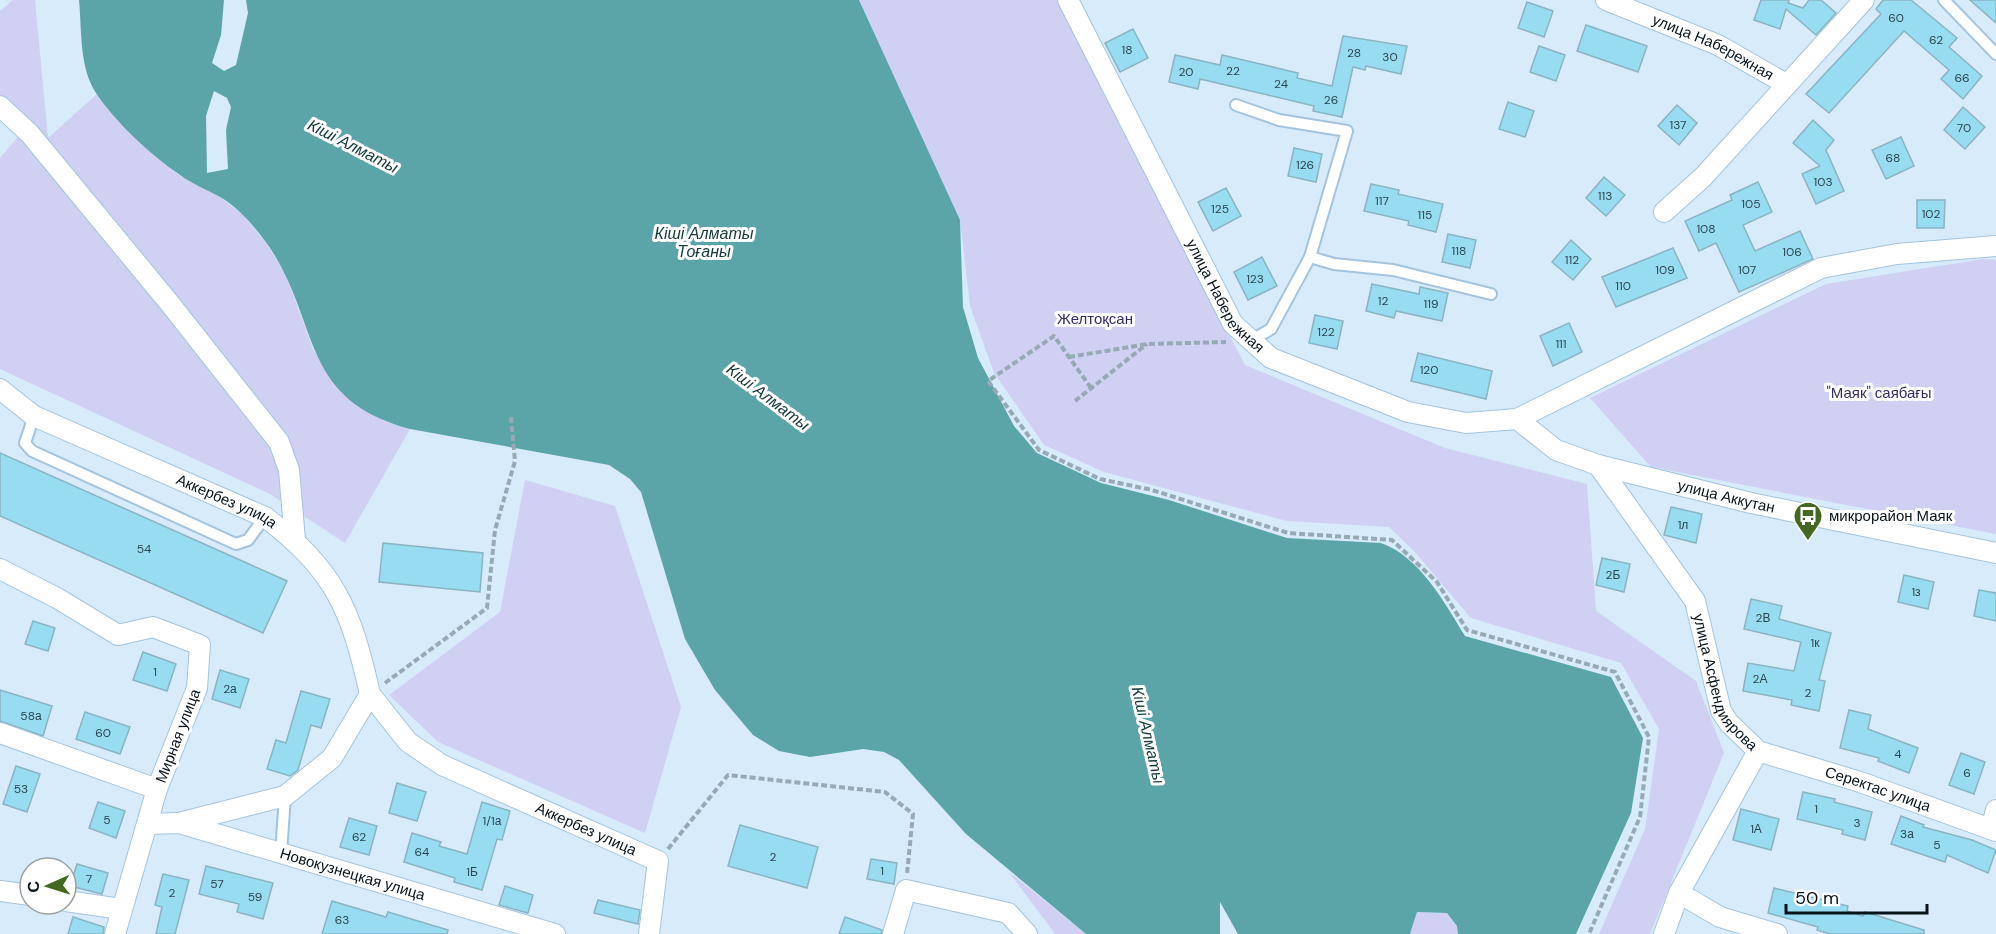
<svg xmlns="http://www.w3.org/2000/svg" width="1996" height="934" font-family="'DM Sans',sans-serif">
<rect width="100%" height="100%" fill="#d7ebfa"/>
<g fill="#d0d0f3">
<polygon points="13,0 35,0 48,138 97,94 114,117 177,174 220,197 242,214 267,244 286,275 314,352 383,421 410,429 345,543 270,494 0,369 0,158 23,131 46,137 0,97 0,11"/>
<polygon points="859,0 1057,0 1245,365 1445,448 1587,484 1596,611 1696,681 1724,753 1650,934 1599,934 1645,829 1659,729 1621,663 1471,618 1414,551 1389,527 1287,521 1104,472 1044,445 994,373 970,306 960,220"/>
<polygon points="1983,259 1996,260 1996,534 1651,467 1590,398 1826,284"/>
<polygon points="525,480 615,506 681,707 645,833 438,742 389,695 500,612"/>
<polygon points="1009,872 1086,934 1055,934"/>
<polygon points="1417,912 1448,913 1457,926 1458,934 1410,934"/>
</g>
<path fill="#5ba5a8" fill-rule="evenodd" d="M79,0h145l-3,35 -9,28 12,8 12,-6 12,-52 -2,-13h613l101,220 3,87 15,51 36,68 23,27 64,30 68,17 118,38 94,5c39,14 63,59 84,93l146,41 32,61 -12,75 -55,121h-118l-1,-8 -10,-13 -30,-1 -7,22h-172l-18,-32v32h-134l-120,-100 -67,-74 -15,-8 -21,-3 -53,8 -31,-6 -26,-16 -38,-45 -30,-51 -44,-147 -11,-13 -21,-14 -199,-36c-112,-30 -89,-107 -142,-184 -13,-18 -29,-37 -48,-48 -14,-8 -28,-13 -40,-22 -29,-20 -65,-53 -84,-82 -17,-26 -14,-62 -17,-93zM214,91l13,7 4,9 -5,23 2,39 -21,4 -1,-57z"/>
<g fill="#98dcf2" stroke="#8ab4c2" stroke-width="1.5">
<polygon points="1761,0 1789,0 1788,3 1803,8 1809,0 1821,0 1836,13 1816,35 1786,9 1780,29 1754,20"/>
<polygon points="1883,0 1911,0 1957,38 1949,47 1982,76 1963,99 1941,79 1949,70 1904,31 1829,113 1806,94 1881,14 1876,9"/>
<polygon points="1970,0 1996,0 1996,23"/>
<polygon points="1527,2 1553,11 1544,37 1518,28"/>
<polygon points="1586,25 1647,46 1638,72 1577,51"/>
<polygon points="1133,29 1148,58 1120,72 1105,43"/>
<polygon points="1343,36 1407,46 1401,74 1366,66 1365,70 1353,67 1342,117 1313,111 1314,106 1200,79 1198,89 1169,82 1175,55 1220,65 1222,55 1298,73 1297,78 1332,86"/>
<polygon points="1539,46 1565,55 1556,81 1530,72"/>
<polygon points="1508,102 1534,111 1525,137 1499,129"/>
<polygon points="1677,105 1697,123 1679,145 1658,126"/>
<polygon points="1963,107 1985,127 1965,149 1944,130"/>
<polygon points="1813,120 1834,140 1826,150 1844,191 1816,204 1802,174 1820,166 1793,143"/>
<polygon points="1901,137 1914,166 1886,179 1872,150"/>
<polygon points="1294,148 1322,154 1316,182 1288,176"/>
<polygon points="1604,177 1625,195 1606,216 1586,198"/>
<polygon points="1758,182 1772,212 1743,225 1755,251 1800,231 1813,259 1739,292 1716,243 1699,251 1685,221 1732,200 1730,195"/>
<polygon points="1371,184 1399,190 1398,194 1443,204 1436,232 1408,225 1409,221 1364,211"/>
<polygon points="1226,188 1241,216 1213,231 1198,202"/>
<polygon points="1917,200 1945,200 1944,228 1917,228"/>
<polygon points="1448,234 1476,240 1470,268 1442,262"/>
<polygon points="1571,240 1591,259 1573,280 1552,262"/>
<polygon points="1673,248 1687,278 1616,307 1602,277"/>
<polygon points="1262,257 1277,286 1248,300 1234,272"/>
<polygon points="1372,284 1419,294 1420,287 1448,293 1442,321 1396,311 1394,318 1366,311"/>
<polygon points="1315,315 1343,321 1337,349 1309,343"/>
<polygon points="1569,323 1582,352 1553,366 1540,336"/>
<polygon points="1418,353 1492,371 1486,399 1411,381"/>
<polygon points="0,453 287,581 263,633 0,516"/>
<polygon points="1671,507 1702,514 1696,543 1664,535"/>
<polygon points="383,543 483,553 480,592 379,582"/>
<polygon points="1602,558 1630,564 1624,592 1596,585"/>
<polygon points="1904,575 1934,582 1928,609 1898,602"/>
<polygon points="1979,590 1996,593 1996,621 1974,616"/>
<polygon points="1751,599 1782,606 1779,619 1831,633 1819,680 1825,681 1819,711 1791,705 1792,700 1743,691 1748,663 1794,671 1801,642 1744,629"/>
<polygon points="33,621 55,628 48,651 25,644"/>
<polygon points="143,652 176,664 167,691 133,680"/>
<polygon points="220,670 249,679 240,708 212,699"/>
<polygon points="0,690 52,706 43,736 0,721"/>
<polygon points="301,691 330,699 321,728 311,725 298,770 290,776 267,769 276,740 286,743"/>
<polygon points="1849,710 1871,715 1868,729 1918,748 1909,773 1878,761 1879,758 1840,748"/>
<polygon points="85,712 130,727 120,754 76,739"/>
<polygon points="1961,753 1985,762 1974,794 1949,785"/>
<polygon points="16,766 40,774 27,812 3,804"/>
<polygon points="397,783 426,792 417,821 389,813"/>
<polygon points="1803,792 1835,799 1834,802 1872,812 1865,840 1842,834 1843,830 1797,819"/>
<polygon points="98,802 125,811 116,838 89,828"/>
<polygon points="482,802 510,811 502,840 497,839 482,890 454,882 455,878 404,862 412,833 441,842 439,846 467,854"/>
<polygon points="1741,809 1779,819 1771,850 1733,840"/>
<polygon points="1901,816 1924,825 1923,827 1972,840 1996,850 1988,873 1947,855 1945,862 1891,844"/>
<polygon points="349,818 377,826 369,855 340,847"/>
<polygon points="740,825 818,847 807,888 728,866"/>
<polygon points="871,859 897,863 894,884 867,879"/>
<polygon points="77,864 108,873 102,894 70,886"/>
<polygon points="206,866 273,883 263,919 237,912 239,904 199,894"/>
<polygon points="163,874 189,880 175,934 156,934 162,907 155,905"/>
<polygon points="505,886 533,895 528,913 499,905"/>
<polygon points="1774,888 1848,906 1847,911 1863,916 1865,912 1924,930 1924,934 1830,934 1817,930 1818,927 1768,913"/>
<polygon points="598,900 640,910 638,924 594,913"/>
<polygon points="332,901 386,917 388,912 448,930 447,934 322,934"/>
<polygon points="73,917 104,927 103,934 68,934"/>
<polygon points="845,917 882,930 881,934 839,934"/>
</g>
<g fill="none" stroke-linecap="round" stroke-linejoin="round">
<g stroke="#a4c4dd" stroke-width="14">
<g id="lane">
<polyline points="1944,0 1996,54"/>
<polyline points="1236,105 1279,120 1347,131 1310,257 1271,329 1250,341"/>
<polyline points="1310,257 1334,264 1393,270 1491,294"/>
<polyline points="34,416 25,443 32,451 236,544 248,540 265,517"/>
<polyline points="281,853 285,796"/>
</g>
</g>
<g stroke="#a4c4dd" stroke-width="22">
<g id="street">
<path id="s1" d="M1068,0l165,324 38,34 137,54 58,11 51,-4 304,-151 76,-14 99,-8"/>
<path id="s2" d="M1606,0l112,45 68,39"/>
<polyline points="0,106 30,134 171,305 279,442 289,470 295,540"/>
<polyline points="1664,212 1703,177 1864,0"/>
<path id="s3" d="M0,389l34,27 231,101c71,54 86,93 105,177l-38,64 -47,38 -106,27"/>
<path id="s4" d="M1517,419l39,31 42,15 97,136 26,110 8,12 29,28 102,31 136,49"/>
<path id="s5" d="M1598,465l153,38 245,50"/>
<polyline points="0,569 57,598 118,635 153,627 200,645 197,688 157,789 115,934"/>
<path id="s6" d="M370,694l38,48 34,23 216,96 -9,73"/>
<polyline points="0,733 157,789"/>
<path id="s7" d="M148,824l31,-1 376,111"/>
<polyline points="1991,829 1996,810"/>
<polyline points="0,891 30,895"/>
<polyline points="1679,893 1720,917 1777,934"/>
<polyline points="66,901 121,909"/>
<polyline points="893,934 906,890 1008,913 1027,934"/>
<polyline points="1664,934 1679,893 1758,751"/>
</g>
</g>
<g stroke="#98a9b6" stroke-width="4" stroke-dasharray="6 3" stroke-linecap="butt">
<polyline points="1069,357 1148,344 1226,342"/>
<polyline points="1091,388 1054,336 988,381 1039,450 1100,479 1152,490 1288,533 1392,540 1437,582 1467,630 1615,672 1649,737 1640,817 1589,934"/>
<polyline points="1075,401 1147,344"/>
<polyline points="385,683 487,608 495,530 515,461 511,417"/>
<polyline points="668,849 728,775 885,792 913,814 907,874"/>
</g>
<use href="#lane" stroke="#fff" stroke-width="10"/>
<use href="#street" stroke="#fff" stroke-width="20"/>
</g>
<defs>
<g id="bus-pin" transform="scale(1.5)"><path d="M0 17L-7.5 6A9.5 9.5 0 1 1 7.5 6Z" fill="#446821" stroke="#fff"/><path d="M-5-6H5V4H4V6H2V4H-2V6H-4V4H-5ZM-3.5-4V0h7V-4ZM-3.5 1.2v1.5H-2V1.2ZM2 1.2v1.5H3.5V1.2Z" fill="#fff"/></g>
</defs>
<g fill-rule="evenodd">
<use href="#bus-pin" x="1808" y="516"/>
</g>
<g text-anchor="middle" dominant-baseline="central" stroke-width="6" stroke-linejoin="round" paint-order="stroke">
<g font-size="12" fill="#2b4551">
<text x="1896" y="18">60</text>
<text x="1936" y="40">62</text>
<text x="1127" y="50">18</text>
<text x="1354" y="53">28</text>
<text x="1390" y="57">30</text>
<text x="1233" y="71">22</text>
<text x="1186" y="72">20</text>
<text x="1962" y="78">66</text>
<text x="1281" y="84">24</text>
<text x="1331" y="100">26</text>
<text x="1678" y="125">137</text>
<text x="1964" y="128">70</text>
<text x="1893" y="158">68</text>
<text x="1305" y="165">126</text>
<text x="1823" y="182">103</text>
<text x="1605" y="196">113</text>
<text x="1382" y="201">117</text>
<text x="1751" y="204">105</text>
<text x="1220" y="209">125</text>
<text x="1931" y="214">102</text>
<text x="1425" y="215">115</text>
<text x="1706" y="229">108</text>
<text x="1459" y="251">118</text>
<text x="1792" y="252">106</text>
<text x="1572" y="260">112</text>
<text x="1665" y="270">109</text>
<text x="1747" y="270">107</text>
<text x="1255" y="279">123</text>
<text x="1623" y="286">110</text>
<text x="1383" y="301">12</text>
<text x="1431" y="304">119</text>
<text x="1326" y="332">122</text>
<text x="1561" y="344">111</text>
<text x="1429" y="370">120</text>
<text x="1683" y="525">1л</text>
<text x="144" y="549">54</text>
<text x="1613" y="575">2Б</text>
<text x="1916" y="592">1з</text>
<text x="1763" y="618">2В</text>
<text x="1815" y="643">1к</text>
<text x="155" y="672">1</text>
<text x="1760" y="679">2А</text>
<text x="230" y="689">2а</text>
<text x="1808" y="693">2</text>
<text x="31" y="716">58а</text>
<text x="103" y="733">60</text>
<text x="1898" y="754">4</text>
<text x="1967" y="773">6</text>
<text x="21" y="789">53</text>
<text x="1816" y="809">1</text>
<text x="107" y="820">5</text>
<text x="492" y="821">1/1а</text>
<text x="1857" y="823">3</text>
<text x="1756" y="829">1А</text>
<text x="1907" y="834">3а</text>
<text x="359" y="837">62</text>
<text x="1937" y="845">5</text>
<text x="422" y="852">64</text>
<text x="773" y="857">2</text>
<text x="882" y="871">1</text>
<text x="472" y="872">1Б</text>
<text x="89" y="879">7</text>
<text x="217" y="884">57</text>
<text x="172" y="893">2</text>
<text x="255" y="897">59</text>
<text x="342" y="920">63</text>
</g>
<g font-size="15" fill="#07131b" stroke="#fff">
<text stroke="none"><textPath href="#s2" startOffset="117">улица Набережная</textPath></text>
<text stroke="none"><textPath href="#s1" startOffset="336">улица Набережная</textPath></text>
<text stroke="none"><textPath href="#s5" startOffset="132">улица Аккутан</textPath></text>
<text stroke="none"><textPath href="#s3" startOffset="254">Аккербез улица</textPath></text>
<text stroke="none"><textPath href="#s4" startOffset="350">улица Асфендиярова</textPath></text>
<text transform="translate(178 736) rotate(-69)">Мирная улица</text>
<text stroke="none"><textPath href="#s4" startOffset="555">Серектас улица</textPath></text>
<text stroke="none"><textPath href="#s6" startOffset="260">Аккербез улица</textPath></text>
<text stroke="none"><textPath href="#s7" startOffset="212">Новокузнецкая улица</textPath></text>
</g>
<g font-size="15" fill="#352c6a" stroke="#fff">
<text x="1095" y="319">Желтоқсан</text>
<text x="1879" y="393">"Маяк" саябағы</text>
</g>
<g font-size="15" fill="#07131b" stroke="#fff" text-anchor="start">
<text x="1829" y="516">микрорайон Маяк</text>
</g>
<g font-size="16" font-style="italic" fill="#14393a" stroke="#fff">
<text transform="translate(353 146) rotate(27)">Кіші Алматы</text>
<text x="704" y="233">Кіші Алматы<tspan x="704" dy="18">Тоғаны</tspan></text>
<text transform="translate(768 397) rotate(37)">Кіші Алматы</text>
<text transform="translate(1148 735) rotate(77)">Кіші Алматы</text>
</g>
</g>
<g transform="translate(48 886) rotate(267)"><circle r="28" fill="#ffffff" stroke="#9ca1a4" stroke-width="1.5"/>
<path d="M0-4.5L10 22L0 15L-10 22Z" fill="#446821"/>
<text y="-9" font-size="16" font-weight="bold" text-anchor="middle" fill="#07131b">С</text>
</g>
<path d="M1786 904v9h141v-9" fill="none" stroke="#07131b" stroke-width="3"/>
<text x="1795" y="904" font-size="18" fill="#07131b" stroke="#ffffff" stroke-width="4.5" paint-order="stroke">50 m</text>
</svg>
